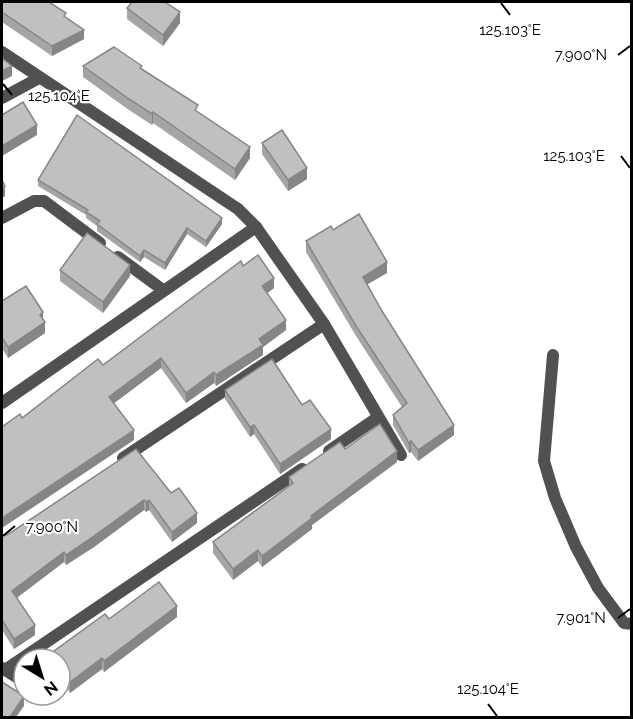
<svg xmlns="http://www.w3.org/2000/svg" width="633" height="719" font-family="Raleway,sans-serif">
<rect width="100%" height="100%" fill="#fff"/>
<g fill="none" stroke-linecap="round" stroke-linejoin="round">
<polyline stroke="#515151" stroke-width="12" points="553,355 544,461 555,498 576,547 598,588 624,623 632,624"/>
<g stroke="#515151" stroke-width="12">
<polyline points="2,52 238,209 256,227 324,324 401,455"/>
<polyline points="2,98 39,78"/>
<polyline points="2,218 34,201 44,201 100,243"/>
<polyline points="118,257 163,290"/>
<polyline points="2,403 256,227"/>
<polyline points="329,451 377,418"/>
<polyline points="123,458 324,324"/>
<polyline points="2,668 24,682"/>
<polyline points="5,670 302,469"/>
<polyline points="44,695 45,696"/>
</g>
</g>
<g fill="#a5a5a5">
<polygon points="2,2 66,18 84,39 52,56 2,22"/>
<polygon points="127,8 180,23 163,46 127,19"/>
<polygon points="83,66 142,69 198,112 250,158 235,180 153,123 152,125 129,110 83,77"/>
<polygon points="262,143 307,179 288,191 262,154"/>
<polygon points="38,180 222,224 206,247 187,234 165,270 144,257 140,262 97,231 97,226 86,218 86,215 38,186"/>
<polygon points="306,241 387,273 367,284 382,311 454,435 418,461 411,452 409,453 393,425 393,415 402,407 356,336 306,252"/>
<polygon points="243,266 274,288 267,293 286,330 263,347 263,355 216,386 214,383 186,403 161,368 114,403 134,440 22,418 103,365"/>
<polygon points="60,270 130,276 103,313 60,281"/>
<polygon points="2,301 43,319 45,333 8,358 3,350"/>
<polygon points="225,390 302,405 331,439 280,474 254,434 250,437 225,399"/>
<polygon points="345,449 397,462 312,525 312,529 262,567 258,561 233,580 213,553 213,542 289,486 289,477"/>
<polygon points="171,493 197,523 172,542 149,510 146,512 144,510 94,547 66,565 64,562 17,598 35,635 14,649 2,630 2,535 7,535"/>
<polygon points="177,617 104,672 102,669 70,693 60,679 60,659 50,659 50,654 109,619"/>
</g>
<g fill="#868686">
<polygon points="180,12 180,23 163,46 163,35"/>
<polygon points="84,30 84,39 52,56 52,46"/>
<polygon points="12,66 12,76 2,81 2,71"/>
<polygon points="153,112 153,123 152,125 152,114"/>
<polygon points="37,125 37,135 2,156 2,146"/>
<polygon points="250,147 250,158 235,180 235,169"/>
<polygon points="307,168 307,179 288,191 288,180"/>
<polygon points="5,186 5,196 2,198 2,188"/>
<polygon points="222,218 222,224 206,247 206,241"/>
<polygon points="187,228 187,234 165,270 165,263"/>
<polygon points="144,250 144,257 140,262 140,256"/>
<polygon points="387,262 387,273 363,287 363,277"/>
<polygon points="130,265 130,276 103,313 103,302"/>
<polygon points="274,278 274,288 262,297 262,286"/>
<polygon points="43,312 43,323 45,322 45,333 8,358 8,347"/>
<polygon points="286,320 286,330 263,347 263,355 216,386 216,375 259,339"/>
<polygon points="3,339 3,350 2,351 2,340"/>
<polygon points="161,358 161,368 109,407 109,397"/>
<polygon points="214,372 214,383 186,403 186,393"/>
<polygon points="254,425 254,434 250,437 250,427"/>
<polygon points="454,425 454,435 418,461 418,450"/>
<polygon points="331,429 331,439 280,474 280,464"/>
<polygon points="134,430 134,440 2,528 2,518"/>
<polygon points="411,441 411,452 409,453 409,443"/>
<polygon points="397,451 397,462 312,525 312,529 262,567 262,556 311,516"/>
<polygon points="144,500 144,510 94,547 66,565 66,555"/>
<polygon points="149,500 149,510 146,512 146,502"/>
<polygon points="197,513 197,523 172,542 172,532"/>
<polygon points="258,550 258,561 233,580 233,569"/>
<polygon points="64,552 64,562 12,601 12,591"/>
<polygon points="177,606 177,617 104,672 104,661"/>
<polygon points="35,625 35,635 14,649 14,639"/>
<polygon points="102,658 102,669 70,693 70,682"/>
<polygon points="24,696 24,706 16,717 10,717"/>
</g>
<g fill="#c0c0c0" stroke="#868686" stroke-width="1.5">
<polygon points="2,2 49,2 66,13 64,16 84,30 52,46 2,12"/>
<polygon points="132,2 165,2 180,12 163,35 127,8"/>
<polygon points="114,47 142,66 140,68 198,105 195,110 250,147 235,169 153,112 152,114 129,99 83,66"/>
<polygon points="2,58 12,66 2,71"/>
<polygon points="23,102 37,125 2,146 2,115"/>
<polygon points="77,115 222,218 206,241 187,228 165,263 144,250 140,256 97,224 100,221 86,212 88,210 38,180"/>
<polygon points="282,130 307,168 288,180 262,143"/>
<polygon points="2,180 5,186 2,188"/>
<polygon points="359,214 387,262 363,277 382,311 454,425 418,450 411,441 409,443 393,415 407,403 356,326 306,241 331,226 333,230"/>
<polygon points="87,233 130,265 103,302 60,270"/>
<polygon points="258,255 274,278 262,286 286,320 259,339 263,345 216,375 214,372 186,393 161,358 109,397 134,430 2,518 2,427 20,414 22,418 98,359 103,365 241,261 243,266"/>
<polygon points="26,286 43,312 40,315 45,322 8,347 3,339 2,340 2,301"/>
<polygon points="272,359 302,405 310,400 331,429 280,464 254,425 250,427 225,390"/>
<polygon points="380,424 397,451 311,516 312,518 262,556 258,550 233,569 213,542 293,483 289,477 340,442 345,449"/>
<polygon points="136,449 171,493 179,488 197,513 172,532 149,500 146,502 144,500 94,536 66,555 64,552 12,591 35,625 14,639 2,620 2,535 7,535"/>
<polygon points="159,582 177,606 104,661 102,658 70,682 60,668 60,659 54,659 50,654 105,614 109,619"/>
<polygon points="2,682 24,696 10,717 2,717"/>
</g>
<path fill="none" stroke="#000" stroke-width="2" d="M501,3l9,12M618,55l12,-9M3,84l9,11M621,156l9,12M3,536l12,-10M618,618l12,-9M488,704l9,12"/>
<g font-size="15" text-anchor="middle" fill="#000" stroke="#fff" stroke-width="4.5" stroke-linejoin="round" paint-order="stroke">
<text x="510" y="35">125.103°E</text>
<text x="581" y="60">7.900°N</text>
<text x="59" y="101">125.104°E</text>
<text x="574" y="161">125.103°E</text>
<text x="52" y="532">7.900°N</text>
<text x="581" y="623">7.901°N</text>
<text x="488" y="694">125.104°E</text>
</g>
<rect width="633" height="719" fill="none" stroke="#000000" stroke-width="6"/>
<g transform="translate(42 677) rotate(142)"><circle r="28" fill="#ffffff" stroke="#999999" stroke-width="1.5"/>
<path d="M0-4.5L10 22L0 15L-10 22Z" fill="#000000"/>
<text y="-9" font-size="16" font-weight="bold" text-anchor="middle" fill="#000000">N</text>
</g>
</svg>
